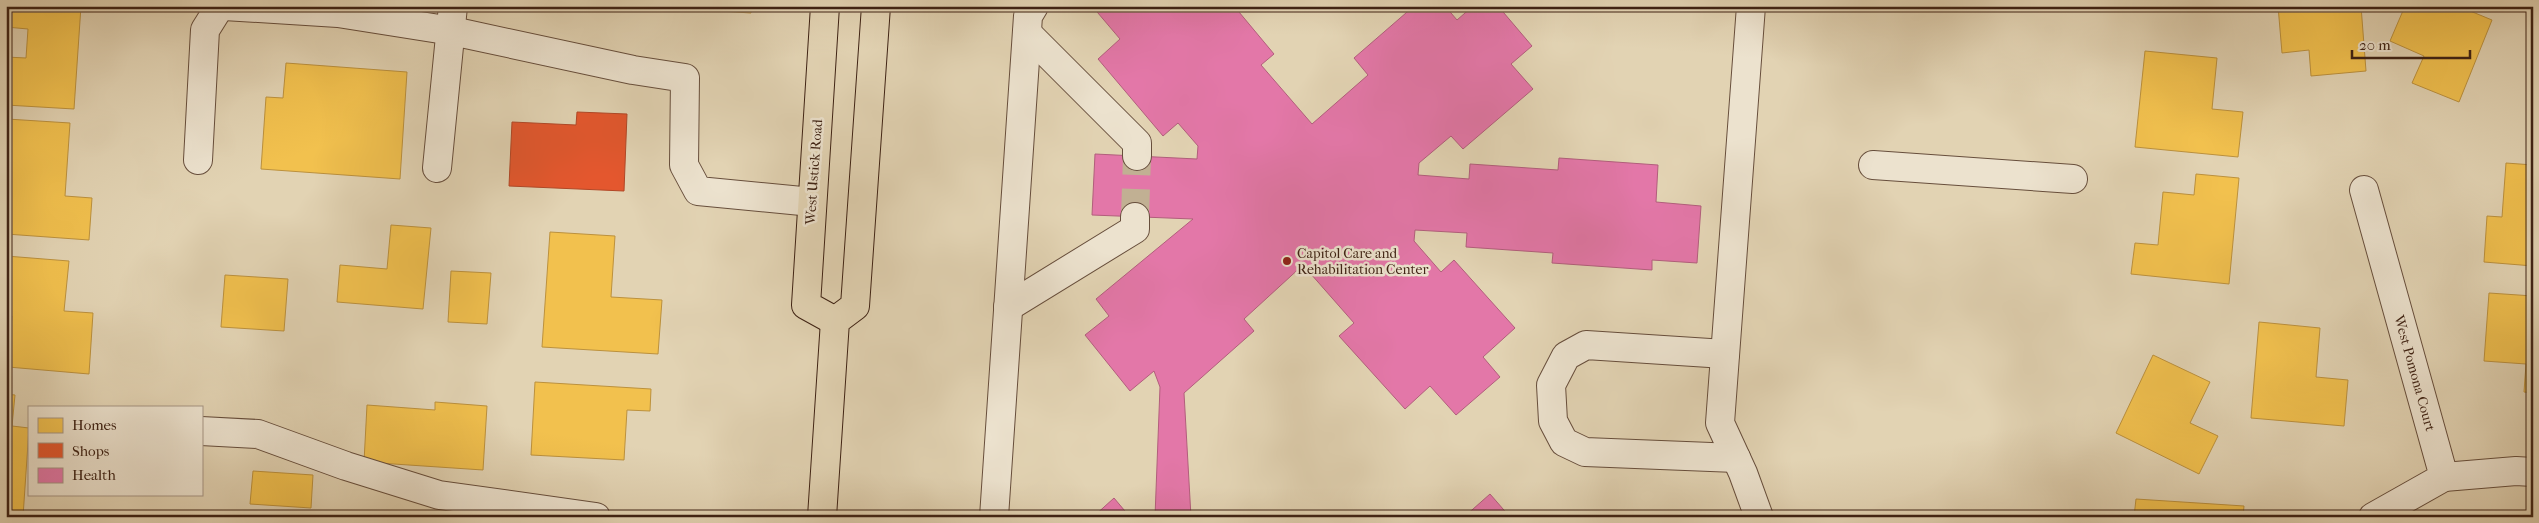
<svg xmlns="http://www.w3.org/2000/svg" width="2539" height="523" font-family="'IM FELL French Canon',serif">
<rect width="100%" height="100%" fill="#e2d3b3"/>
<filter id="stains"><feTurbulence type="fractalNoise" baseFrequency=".004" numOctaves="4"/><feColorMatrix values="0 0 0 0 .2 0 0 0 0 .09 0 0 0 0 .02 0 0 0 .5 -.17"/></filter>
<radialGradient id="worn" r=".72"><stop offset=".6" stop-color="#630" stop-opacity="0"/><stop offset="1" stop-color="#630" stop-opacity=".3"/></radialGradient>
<g fill="#f2c14e" stroke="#bc913d">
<polygon points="6,6 81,6 74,109 6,105 6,57 26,58 28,29 6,27"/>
<polygon points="643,6 751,6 751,13"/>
<polygon points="2278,6 2361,6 2366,71 2311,76 2309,50 2282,53"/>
<polygon points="2405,6 2458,6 2492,20 2459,102 2412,83 2424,56 2390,41"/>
<polygon points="2145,51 2217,58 2212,109 2243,112 2238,157 2135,147"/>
<polygon points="286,63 407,72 400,179 261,169 266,97 283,98"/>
<polygon points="7,119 70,123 65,196 92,198 89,240 6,234"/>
<polygon points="2506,163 2533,165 2533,266 2484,262 2487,216 2502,217"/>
<polygon points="2196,174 2239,178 2229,284 2131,274 2135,243 2158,245 2163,192 2194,195"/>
<polygon points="391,225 431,228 423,309 337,302 340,265 387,269"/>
<polygon points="550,232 615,236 611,297 662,300 658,354 542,347"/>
<polygon points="6,256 69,261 64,311 93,313 89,374 8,367 12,316 6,315"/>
<polygon points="451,271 491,273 487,324 448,322"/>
<polygon points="225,275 288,279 284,331 221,327"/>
<polygon points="2489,293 2533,296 2533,393 2524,392 2526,364 2484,361"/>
<polygon points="2259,322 2320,328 2316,377 2348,380 2344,426 2251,418"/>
<polygon points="2153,355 2210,382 2190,423 2218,436 2199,474 2116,433"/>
<polygon points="535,382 651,389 650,411 627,410 624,460 531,455"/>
<polygon points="6,394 15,395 12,426 29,428 23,517 6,516"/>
<polygon points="435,402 487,406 483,470 364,462 367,405 435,410"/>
<polygon points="253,471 313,475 311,508 250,504"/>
<polygon points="2136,499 2244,506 2243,517 2134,517"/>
</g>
<polygon fill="#e4572e" stroke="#b24726" points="577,112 627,114 624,191 509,186 512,122 576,125"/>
<g fill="#e377a8" stroke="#b25e7c">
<polygon points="1092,6 1234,6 1274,54 1261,65 1312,124 1368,75 1354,58 1414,6 1445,6 1457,20 1473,6 1498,6 1532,46 1511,64 1533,89 1463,149 1451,136 1419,163 1418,175 1469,179 1470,164 1558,170 1559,158 1658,165 1656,202 1701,206 1697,263 1652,260 1652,270 1552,263 1553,253 1466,247 1467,233 1415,230 1414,241 1441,272 1454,260 1515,328 1483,357 1500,377 1456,415 1430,386 1405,409 1339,336 1354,323 1303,265 1244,319 1254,331 1184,393 1191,517 1155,517 1160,387 1154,371 1130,391 1085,335 1109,316 1096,299 1193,219 1092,215 1095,154 1197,159 1198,146 1178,123 1163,136 1098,59 1120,39"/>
<polygon points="1490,494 1510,517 1464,517"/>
<polygon points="1114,498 1130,517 1093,517"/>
</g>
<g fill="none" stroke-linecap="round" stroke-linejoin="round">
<polyline stroke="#c1b093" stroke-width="28" stroke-dasharray="28 14" stroke-linecap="butt" points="1135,217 1137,156"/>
<g stroke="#674e3c" stroke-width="30">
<g id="minor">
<polyline points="224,6 338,13 452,31 633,70 685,78 684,165 698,191 812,202"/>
<polyline points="1751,6 1720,423 1743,473 1759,517"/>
<polyline points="1027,33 1137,143 1137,156"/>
<polyline points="198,160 205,30 220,6"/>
<polyline points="1873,165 2073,179"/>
<polyline points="437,168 453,6"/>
<path id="s1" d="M2364,190l80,287 -71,40"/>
<polyline points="1008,307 1135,229 1135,217"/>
<polyline points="1725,354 1586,345 1566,356 1551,385 1553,421 1564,442 1585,452 1736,458"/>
<polyline points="201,431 258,434 346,466 439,495 596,517"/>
<polyline points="2444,477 2516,471 2533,472"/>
<polyline points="994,517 1028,16 1034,6"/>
</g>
</g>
<g stroke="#3e2214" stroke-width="30">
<g id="major">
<polyline points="825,6 806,305 835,321"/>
<polyline points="822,517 835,321 855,306 876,6"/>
</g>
</g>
<use href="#minor" stroke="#ece2ce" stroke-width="28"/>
<use href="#major" stroke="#e2d3b3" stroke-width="28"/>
</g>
<circle fill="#8f2418" stroke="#ece2ce" stroke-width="2" cx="1287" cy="261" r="5"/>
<g text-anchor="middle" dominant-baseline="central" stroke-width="5" stroke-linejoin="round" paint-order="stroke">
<g font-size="14" fill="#3e2214" stroke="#ece2ce">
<text transform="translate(814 172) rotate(-86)">West Ustick Road</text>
<text stroke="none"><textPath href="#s1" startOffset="190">West Pomona Court</textPath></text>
</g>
<g font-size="14" fill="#3e2214" stroke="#ece2ce" text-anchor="start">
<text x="1297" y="253">Capitol Care and<tspan x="1297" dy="16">Rehabilitation Center</tspan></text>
</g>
</g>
<rect width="2539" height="523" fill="none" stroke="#e2d3b3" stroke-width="25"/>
<rect x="8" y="8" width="2524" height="508" fill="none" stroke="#3e2214" stroke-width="2.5"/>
<rect x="12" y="12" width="2514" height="498" fill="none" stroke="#3e2214"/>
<rect x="28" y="406" width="175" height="90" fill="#ece2ce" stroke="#a69584"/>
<rect x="38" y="418" width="25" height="15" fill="#f2c14e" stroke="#a69584"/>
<text x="72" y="430" font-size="15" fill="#3e2214">Homes</text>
<rect x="38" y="443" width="25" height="15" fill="#e4572e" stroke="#a69584"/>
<text x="72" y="456" font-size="15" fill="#3e2214">Shops</text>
<rect x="38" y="468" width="25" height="15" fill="#e377a8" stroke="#a69584"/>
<text x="72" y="480" font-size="15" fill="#3e2214">Health</text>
<path d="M2352 50v8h118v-8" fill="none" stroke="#3e2214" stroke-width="2.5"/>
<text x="2359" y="50" font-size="15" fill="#3e2214" stroke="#ece2ce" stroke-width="4" paint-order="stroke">20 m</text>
<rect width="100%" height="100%" filter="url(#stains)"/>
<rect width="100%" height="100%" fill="url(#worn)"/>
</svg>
